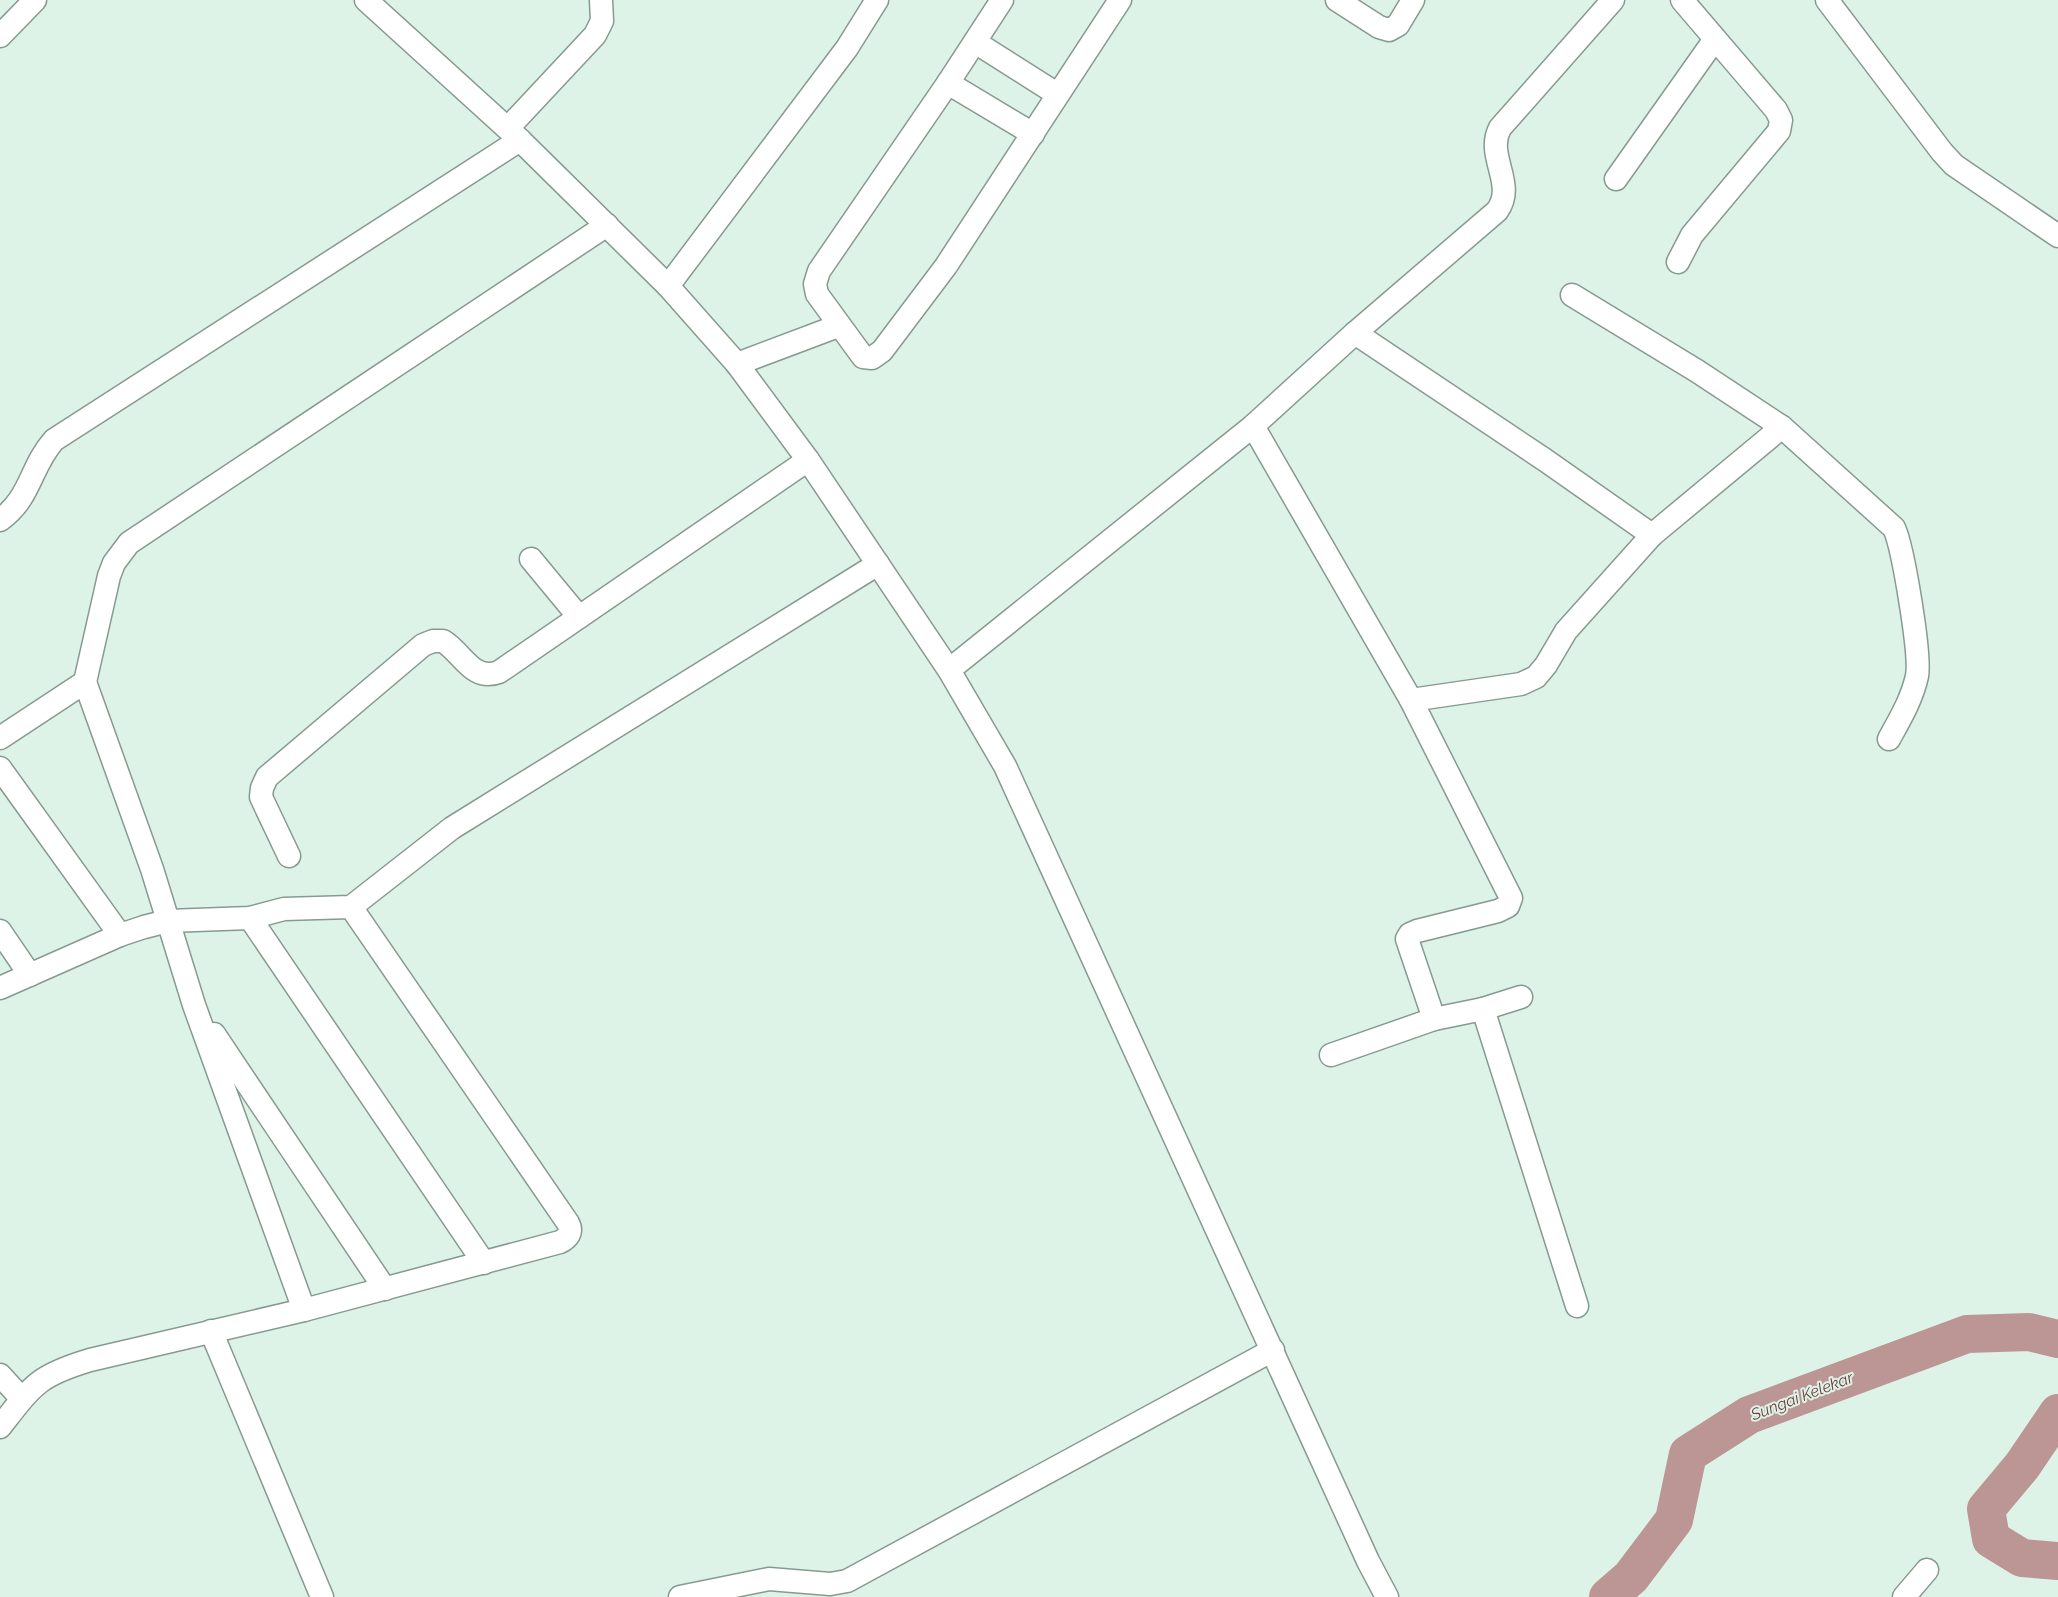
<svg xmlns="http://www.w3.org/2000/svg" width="2058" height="1597" font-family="Raleway,sans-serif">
<rect width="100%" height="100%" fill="#def3e7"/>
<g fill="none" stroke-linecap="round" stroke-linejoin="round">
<g stroke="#bb9694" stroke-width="38">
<polyline points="2058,1413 2022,1466 1986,1509 1991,1539 2022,1558 2058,1561"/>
<polyline points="1608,1597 1631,1577 1674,1520 1688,1454 1749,1415 1967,1334 2029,1332 2058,1339"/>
</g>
<g stroke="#869a8f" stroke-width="25">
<g id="minor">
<polyline points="366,0 520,140 668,286 737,364 808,460 949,670 1005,766 1368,1561 1387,1597"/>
<polyline points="1002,0 948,83 819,271 815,284 817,294 863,357 872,358 882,351 946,266 1120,0"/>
<polyline points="1337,0 1379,27 1389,30 1398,25 1413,0"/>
<polyline points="1827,0 1942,152 1954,165 2058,236"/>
<polyline points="0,36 35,0"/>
<polyline points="975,42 1057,94"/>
<polyline points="948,83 1033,134"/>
<polyline points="508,128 595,35 602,21 601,0"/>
<polyline points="1616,179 1715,39"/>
<polyline points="1678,262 1692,235 1779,131 1781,120 1776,110 1682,0"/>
<polyline points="668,286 847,48 877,0"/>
<path d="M1572,295l125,76 85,56 112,101c9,19 27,127 23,148 -5,23 -17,43 -28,63"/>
<polyline points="1355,333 1545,460 1652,535"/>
<polyline points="737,364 838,326"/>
<polyline points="1253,426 1411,700 1511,898 1508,906 1498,911 1417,931 1410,934 1407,939 1434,1019 1483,1009 1577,1306"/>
<path d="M0,520c31,-22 30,-53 54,-80l466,-300"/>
<polyline points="531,559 579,617"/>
<path d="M949,670l304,-244 102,-93 142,-122c20,-27 -12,-55 3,-83l113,-128"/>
<polyline points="85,682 152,869 194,1005 304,1310"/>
<polyline points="1411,700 1521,684 1536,677 1546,665 1566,631 1652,535 1782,427"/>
<polyline points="0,738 85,682 109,576 114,563 129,543 607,225"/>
<polyline points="0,768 120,935"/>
<path d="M289,856l-28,-59 1,-9 5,-11 156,-132 10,-4h10c20,12 29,41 56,31l309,-212"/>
<polyline points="250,918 484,1263"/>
<polyline points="0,931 30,975"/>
<polyline points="0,988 120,935 144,927 168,921 250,918 284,909 351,907 452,828 878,564"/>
<polyline points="1483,1009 1521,997"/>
<polyline points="214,1034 385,1289"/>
<polyline points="1331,1055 1434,1019"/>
<polyline points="211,1331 322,1597"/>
<polyline points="0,1375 22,1399"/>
<path d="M0,1427c33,-42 37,-51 90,-67l214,-50 256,-68c8,-4 13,-10 8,-19l-217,-316"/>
<polyline points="680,1597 769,1579 830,1584 847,1581 1273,1350"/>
<polyline points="1904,1597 1927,1570"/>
</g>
</g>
<use href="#minor" stroke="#fff" stroke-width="22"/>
</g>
<g text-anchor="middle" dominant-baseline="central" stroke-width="4" stroke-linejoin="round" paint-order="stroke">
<g font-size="16" font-style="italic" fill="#713c3c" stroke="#def3e7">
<text transform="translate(1802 1396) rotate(-21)">Sungai Kelekar</text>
</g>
</g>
</svg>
